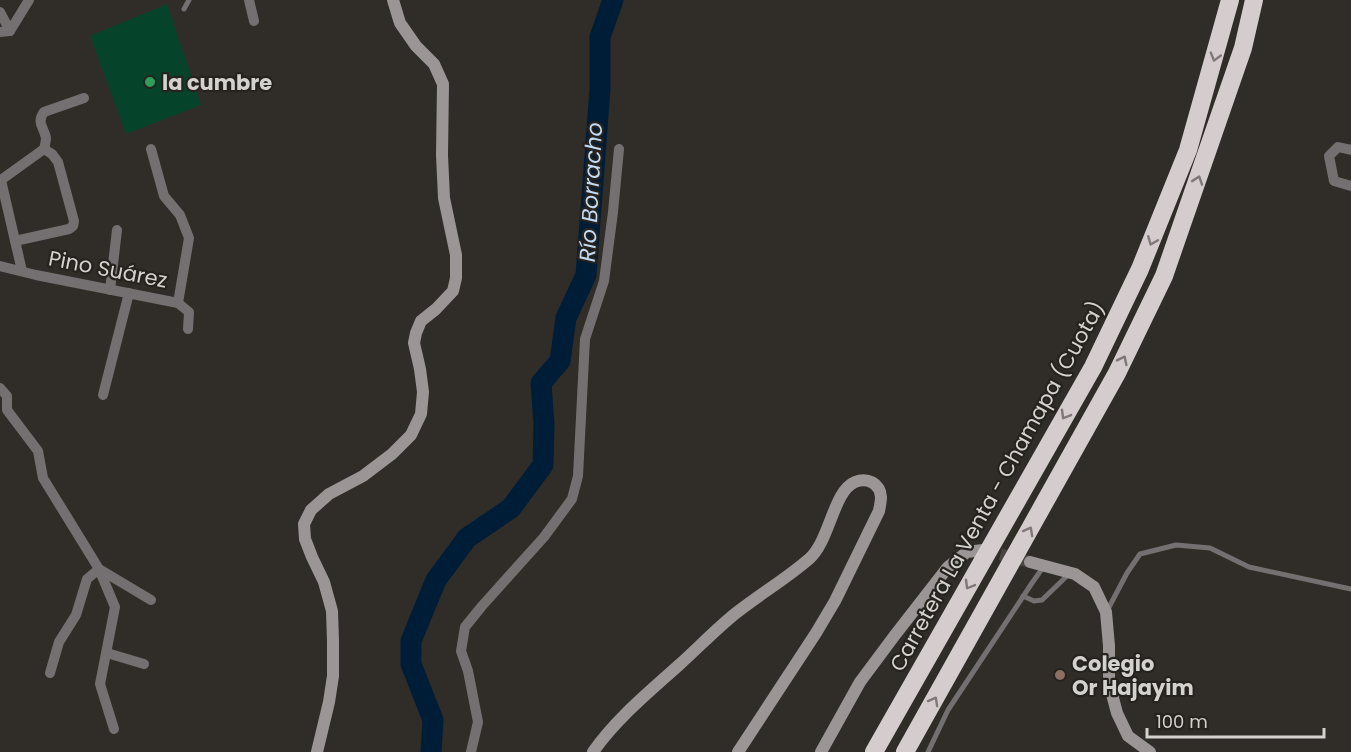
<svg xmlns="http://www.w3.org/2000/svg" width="1351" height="752" font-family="Poppins,sans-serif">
<rect width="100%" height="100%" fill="#302d28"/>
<polygon fill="#05442a" points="167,4 201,105 126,134 90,36"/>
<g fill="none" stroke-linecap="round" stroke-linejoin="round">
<polyline stroke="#001d38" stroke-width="21" points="431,752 433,720 411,664 411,641 436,580 467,538 511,508 543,465 544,424 541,383 560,361 566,318 586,275 600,89 600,37 613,0"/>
<polyline stroke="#494641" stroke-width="12" stroke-dasharray="12 6" stroke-linecap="butt" points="983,550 1030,562"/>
<g stroke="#747071" stroke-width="5">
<polyline points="184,9 189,0"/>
<polyline points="1023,596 1034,601 1042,600 1069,574"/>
<polyline points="1107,611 1127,573 1140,554 1176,545 1210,548 1249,567 1351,589"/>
<polyline points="928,752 948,710 1032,583 1044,566"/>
</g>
<g stroke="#747071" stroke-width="10">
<polyline points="249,0 254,21"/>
<polyline points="0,12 10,31"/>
<polyline points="0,32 10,31 29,0"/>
<polyline points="151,149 164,196 180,215 189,238 178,303"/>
<polyline points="1351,150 1338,147 1329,156 1334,181 1351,186"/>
<polyline points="15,241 69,229 73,226 74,221 58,162 52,154 44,149"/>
<polyline points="0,266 36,275 178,303 189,312 188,329"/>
<path d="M22,271l-21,-91 43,-31c1,-4 2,-8 2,-11 -2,-11 -10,-15 -2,-26l40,-14"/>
<polyline points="110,290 117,230"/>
<polyline points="0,388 7,396 7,410 38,451 43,478 99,569 115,607 100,684 114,729"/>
<polyline points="103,395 129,293"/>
<polyline points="107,653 144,664"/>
<polyline points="50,673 59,642 76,615 87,579 99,569 151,600"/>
<polyline points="471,752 478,722 468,671 461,651 465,627 482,606 544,537 572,499 578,476 585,339 604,281 613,212 619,149"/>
</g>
<g stroke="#9b9596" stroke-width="12">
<polyline points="1030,562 1075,574 1094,587 1106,612 1109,646 1109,683 1117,713 1128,736 1150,752"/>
<polyline points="317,752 329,702 333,676 333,641 332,611 324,582 312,557 305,539 304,524 311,510 329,494 363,476 392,454 411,435 421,414 423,392 420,369 414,343 416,333 421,321 436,309 453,291 456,278 456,255 444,198 442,155 443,84 434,64 416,46 400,23 393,0"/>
<path d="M593,752c23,-33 56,-60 86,-87 19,-17 37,-36 57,-52 24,-19 50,-34 73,-54 21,-18 24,-68 46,-77 12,-5 25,1 26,15 0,4 -1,9 -2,14l-44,90 -19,32 -78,119"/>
<polyline points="821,752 860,682 895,635 948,567 967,552 983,550"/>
</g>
<g stroke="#d5ccce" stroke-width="18">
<polyline points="874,752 1093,367 1140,269 1188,150 1230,0"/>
<polyline points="905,752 1117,373 1164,276 1243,48 1254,0"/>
</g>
</g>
<defs><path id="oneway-chevron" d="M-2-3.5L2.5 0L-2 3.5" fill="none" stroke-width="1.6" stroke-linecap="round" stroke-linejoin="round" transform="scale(1.5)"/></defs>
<g stroke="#7e7876">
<use href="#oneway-chevron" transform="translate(1215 57) rotate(106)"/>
<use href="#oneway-chevron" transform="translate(1198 180) rotate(-71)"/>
<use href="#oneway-chevron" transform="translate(1152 241) rotate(112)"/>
<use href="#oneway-chevron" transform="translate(1123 360) rotate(-64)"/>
<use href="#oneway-chevron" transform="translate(1065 415) rotate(120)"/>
<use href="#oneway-chevron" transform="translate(1029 531) rotate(-61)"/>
<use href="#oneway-chevron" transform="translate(969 585) rotate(120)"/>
<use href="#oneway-chevron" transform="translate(934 701) rotate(-61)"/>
</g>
<circle fill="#2e9e5b" stroke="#26231e" stroke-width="2" cx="150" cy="82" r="6"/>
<circle fill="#8d6e63" stroke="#26231e" stroke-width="2" cx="1060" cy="675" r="6"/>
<g text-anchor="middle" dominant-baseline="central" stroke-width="4.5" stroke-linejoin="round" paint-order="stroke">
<g font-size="21" font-weight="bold" fill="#d4d2ce" stroke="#26231e" text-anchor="start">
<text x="162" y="82">la cumbre</text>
<text x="1072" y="663">Colegio<tspan x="1072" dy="24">Or Hajayim</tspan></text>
</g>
<g font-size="21" fill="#d4d2ce" stroke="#26231e">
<text transform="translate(108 269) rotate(11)">Pino Suárez</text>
<text transform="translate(997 486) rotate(-61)">Carretera La Venta - Chamapa (Cuota)</text>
</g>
<g font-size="22" font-style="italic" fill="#c1dbf5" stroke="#26231e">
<text transform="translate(591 192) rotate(-87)">Río Borracho</text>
</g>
</g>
<path d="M1147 728v9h177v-9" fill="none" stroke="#d4d2ce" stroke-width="3"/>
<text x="1156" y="728" font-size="18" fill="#d4d2ce" stroke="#26231e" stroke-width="4.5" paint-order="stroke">100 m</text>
</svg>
